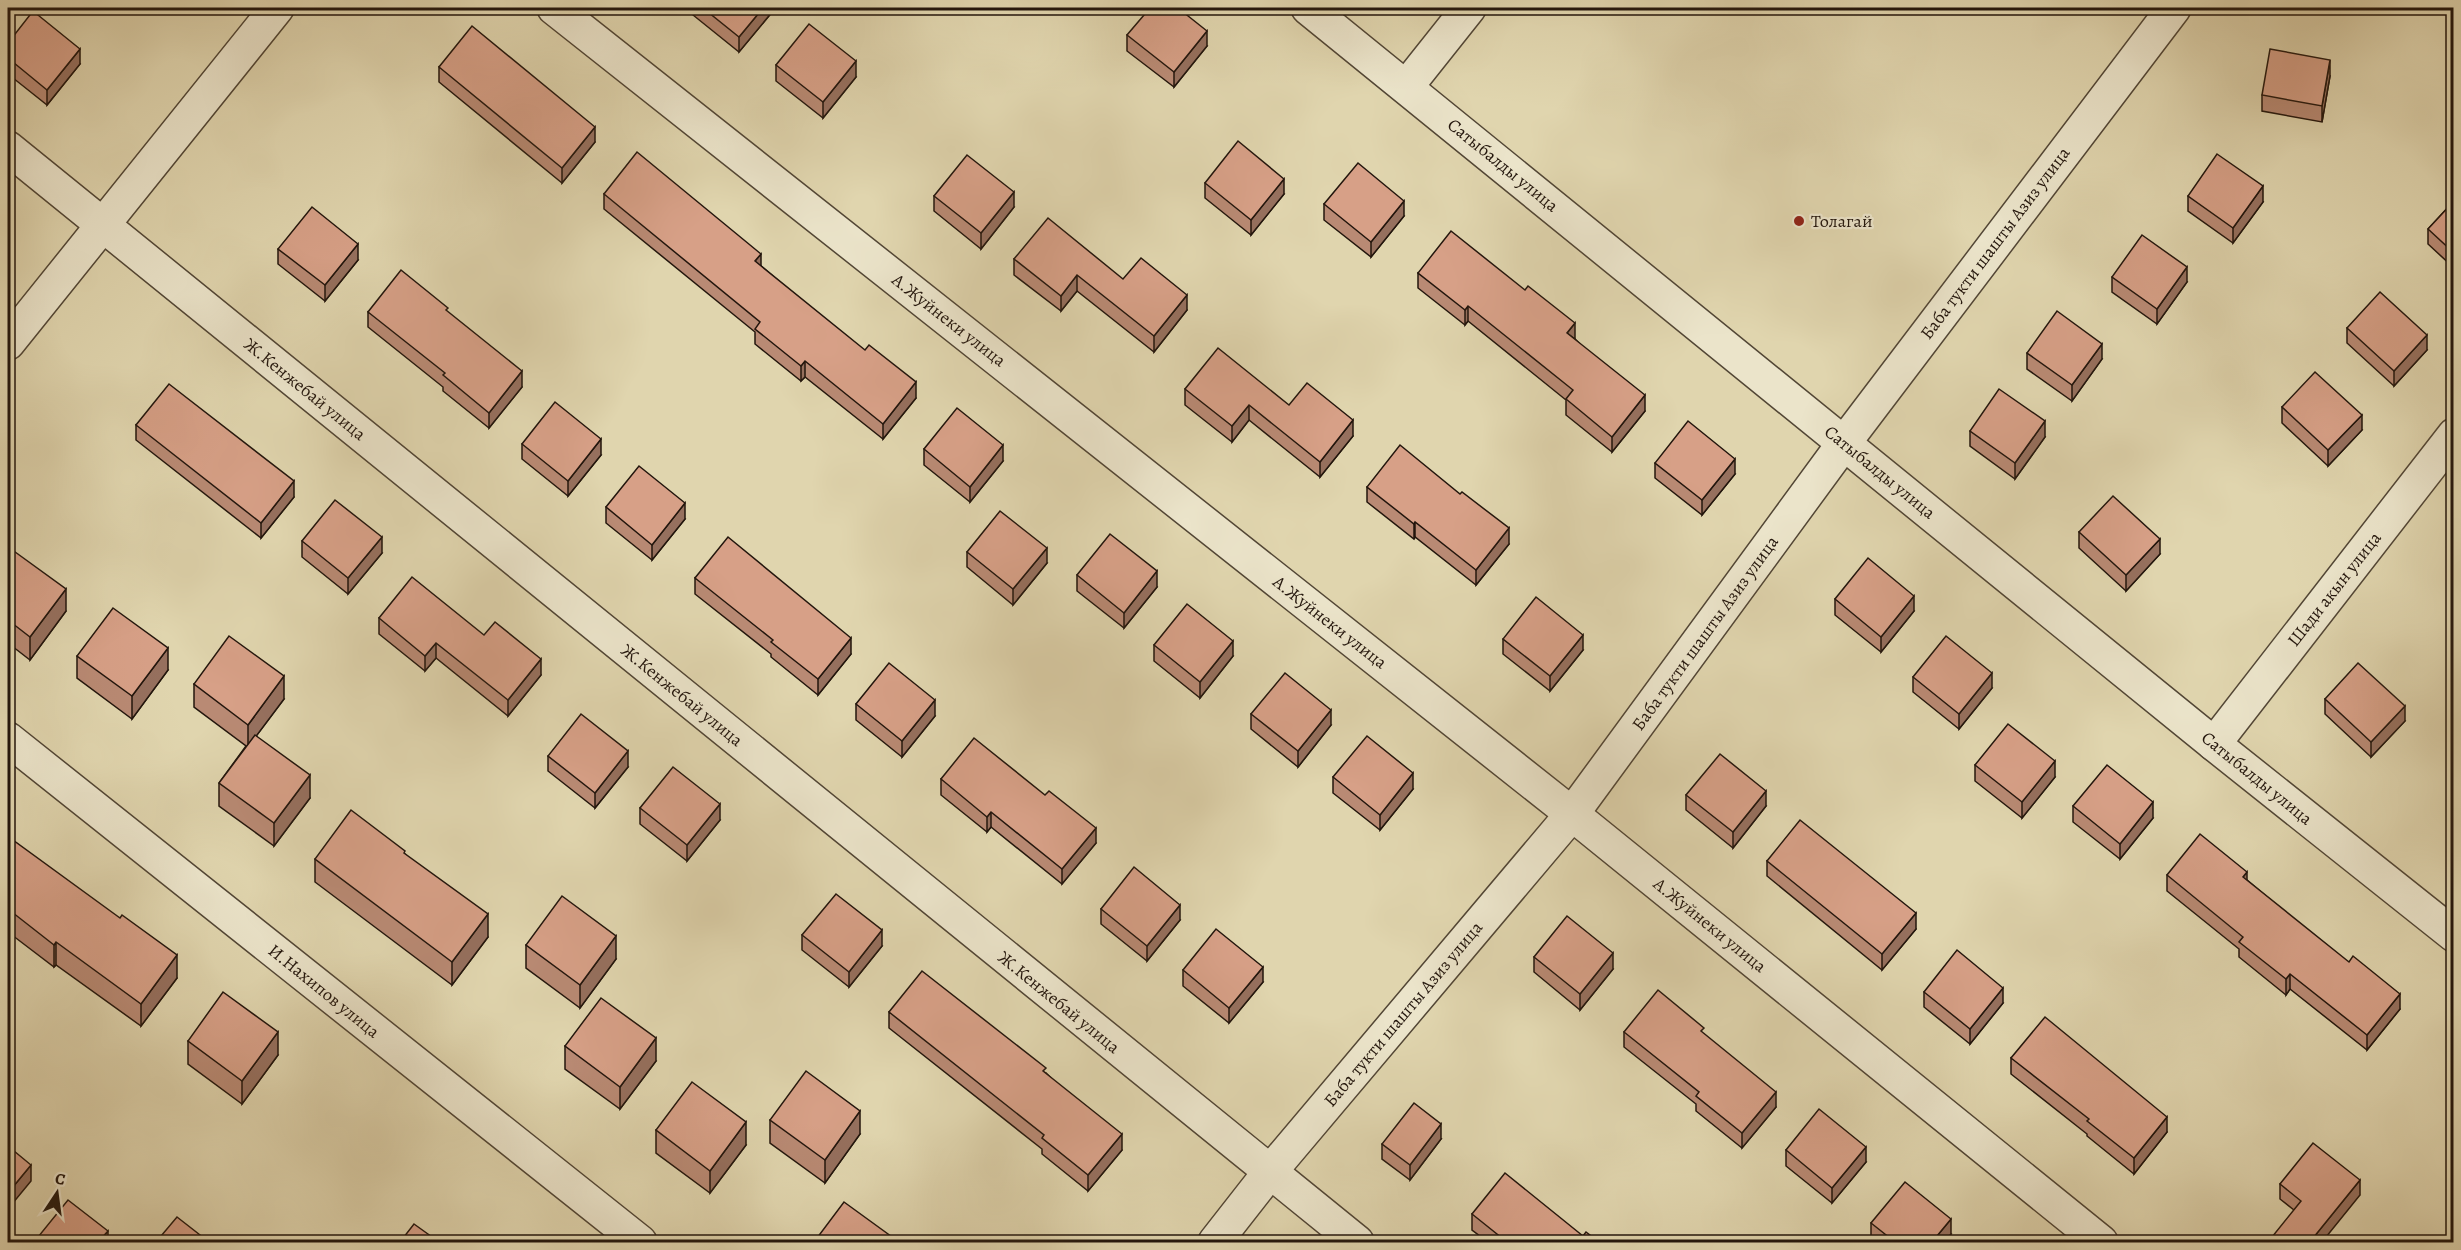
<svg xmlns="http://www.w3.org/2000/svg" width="2461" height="1250" font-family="Alegreya,serif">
<rect width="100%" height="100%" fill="#e0d5ae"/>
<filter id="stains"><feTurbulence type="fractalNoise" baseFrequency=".00333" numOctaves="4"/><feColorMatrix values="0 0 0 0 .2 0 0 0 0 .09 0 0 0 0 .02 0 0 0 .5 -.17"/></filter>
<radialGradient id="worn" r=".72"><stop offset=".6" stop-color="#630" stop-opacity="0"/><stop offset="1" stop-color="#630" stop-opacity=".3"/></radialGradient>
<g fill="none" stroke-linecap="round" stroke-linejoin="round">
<g stroke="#524635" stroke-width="36">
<g id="minor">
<polyline points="554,8 1572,814 2101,1242"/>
<polyline points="1308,8 2214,744 2454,935"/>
<polyline points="1407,86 1469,8"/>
<polyline points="8,148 1357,1242"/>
<polyline points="8,343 277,8"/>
<polyline points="8,739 640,1242"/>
<polyline points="2214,744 2454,435"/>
<polyline points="1215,1242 1269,1173 1572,814 1844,443 2174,8"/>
</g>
</g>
<use href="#minor" stroke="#ebe4ca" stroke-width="33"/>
</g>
<g fill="#b98a74" stroke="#23160d" stroke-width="1.5">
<polygon points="693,8 773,8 773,11 739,52 693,15"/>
<polygon points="2337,8 2359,8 2358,12"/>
<polygon points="1127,35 1207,46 1174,87 1127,51"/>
<polygon points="8,43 80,64 47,105 8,74"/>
<polygon points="776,65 856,77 823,118 776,81"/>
<polygon points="439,67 595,142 562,183 439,82"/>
<polygon points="2330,76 2322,122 2262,111 2262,95"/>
<polygon points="2454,132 2454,164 2450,163 2450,147"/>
<polygon points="1205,183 1284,194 1251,235 1205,198"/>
<polygon points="604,194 761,266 916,398 883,439 805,377 801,381 755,344 755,332 604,209"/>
<polygon points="934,196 1014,207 981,249 934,211"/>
<polygon points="2188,196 2263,202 2233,243 2188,211"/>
<polygon points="2454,201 2454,268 2428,244 2428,229"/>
<polygon points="1324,204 1404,216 1371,257 1324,220"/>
<polygon points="278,249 358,260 325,301 278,264"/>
<polygon points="1014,259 1123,279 1187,310 1154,352 1077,291 1061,311 1014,275"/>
<polygon points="1418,273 1575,339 1645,411 1612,452 1566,415 1566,400 1468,321 1465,325 1418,288"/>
<polygon points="2112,277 2187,282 2157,324 2112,292"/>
<polygon points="368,312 522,387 489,428 443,391 443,387 368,327"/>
<polygon points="2347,328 2427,350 2394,386 2347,343"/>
<polygon points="2027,353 2102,359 2072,401 2027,369"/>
<polygon points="1185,389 1289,405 1353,436 1320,477 1249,420 1232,442 1185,405"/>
<polygon points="2282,407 2362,430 2328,466 2282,423"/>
<polygon points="136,425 294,497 261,538 136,440"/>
<polygon points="1970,431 2045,437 2015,479 1970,446"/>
<polygon points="522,444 601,455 568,496 522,459"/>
<polygon points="924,449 1003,461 970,502 924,465"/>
<polygon points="1655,463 1735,474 1702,515 1655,478"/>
<polygon points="1367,487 1509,544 1476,585 1415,537 1414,539 1367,502"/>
<polygon points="606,507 685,519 652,560 606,523"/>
<polygon points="2079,532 2160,554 2126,591 2079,548"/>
<polygon points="302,541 382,553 348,594 302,557"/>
<polygon points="967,552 1047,563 1013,605 967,567"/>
<polygon points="8,554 66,611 30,660 8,643"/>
<polygon points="1077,575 1157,587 1124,628 1077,591"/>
<polygon points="695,578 851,654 818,695 771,657 771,654 695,594"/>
<polygon points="1835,599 1914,611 1881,652 1835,615"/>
<polygon points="379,618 484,635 541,675 508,716 436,658 425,671 379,634"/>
<polygon points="1503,639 1583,650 1550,691 1503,654"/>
<polygon points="1154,645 1233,656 1200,698 1154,661"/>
<polygon points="77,656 168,670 132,719 77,678"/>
<polygon points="1913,677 1992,688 1959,729 1913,692"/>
<polygon points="194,684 284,699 256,736 310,798 274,846 219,806 219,783 246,746 194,707"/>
<polygon points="2325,699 2405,721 2371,757 2325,714"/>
<polygon points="856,704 935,716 902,757 856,720"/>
<polygon points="1251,714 1331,725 1298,767 1251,729"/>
<polygon points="548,756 628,767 595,808 548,771"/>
<polygon points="1975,765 2055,777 2022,818 1975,781"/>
<polygon points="1333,777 1413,789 1380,830 1333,793"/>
<polygon points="941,779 1096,843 1062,884 991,827 987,832 941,795"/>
<polygon points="1686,795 1766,806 1733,848 1686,810"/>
<polygon points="2073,806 2153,818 2120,859 2073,822"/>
<polygon points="640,808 720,820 687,861 640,824"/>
<polygon points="8,833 14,841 177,978 141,1026 56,965 54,967 8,932"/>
<polygon points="405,854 488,937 452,985 315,882 315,859"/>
<polygon points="1767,861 1916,929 1882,970 1767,876"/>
<polygon points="2167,875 2247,880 2400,1009 2367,1050 2290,989 2286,995 2239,957 2239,949 2167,891"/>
<polygon points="1101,909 1180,920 1147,961 1101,924"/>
<polygon points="802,935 882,946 849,987 802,950"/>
<polygon points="526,945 616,959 580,1008 526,968"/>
<polygon points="1534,957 1613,969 1580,1010 1534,972"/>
<polygon points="1183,970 1263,982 1229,1023 1183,986"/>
<polygon points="1924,992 2003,1003 1970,1044 1924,1007"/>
<polygon points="889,1012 1046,1073 1122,1150 1088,1191 1042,1154 1042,1149 889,1028"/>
<polygon points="1624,1032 1704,1034 1776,1107 1742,1148 1696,1111 1696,1104 1624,1047"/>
<polygon points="188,1041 278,1055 242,1104 188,1064"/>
<polygon points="565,1046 656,1061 620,1109 565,1069"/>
<polygon points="2011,1058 2167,1132 2134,1174 2087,1136 2087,1134 2011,1074"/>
<polygon points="770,1120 860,1134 825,1183 770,1143"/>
<polygon points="656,1130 746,1145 710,1193 656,1153"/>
<polygon points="1441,1139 1410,1180 1382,1159 1382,1144"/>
<polygon points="1786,1150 1866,1162 1832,1203 1786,1166"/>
<polygon points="2280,1184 2360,1195 2294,1210 2280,1199"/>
<polygon points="1472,1214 1599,1242 1488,1242 1472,1230"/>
<polygon points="1871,1223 1951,1234 1944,1242 1876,1242 1871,1239"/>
<polygon points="38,1237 108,1242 38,1242"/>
</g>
<g fill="#96705e" stroke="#23160d" stroke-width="1.5">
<polygon points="763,8 773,8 773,11 739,52 739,37"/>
<polygon points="1207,31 1207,46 1174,87 1174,72"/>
<polygon points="80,49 80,64 47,105 47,90"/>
<polygon points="2330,60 2330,76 2322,122 2322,106"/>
<polygon points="856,61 856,77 823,118 823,102"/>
<polygon points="595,127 595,142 562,183 562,168"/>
<polygon points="1284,179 1284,194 1251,235 1251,220"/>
<polygon points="2263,186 2263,202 2233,243 2233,228"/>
<polygon points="1014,192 1014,207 981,249 981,233"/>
<polygon points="1404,201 1404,216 1371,257 1371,242"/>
<polygon points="358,244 358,260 325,301 325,285"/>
<polygon points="761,254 761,270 755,261"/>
<polygon points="2187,267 2187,282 2157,324 2157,309"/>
<polygon points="1077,275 1077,291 1061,311 1061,296"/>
<polygon points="1187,295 1187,310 1154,352 1154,336"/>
<polygon points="1468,306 1468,321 1465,325 1465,310"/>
<polygon points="1575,323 1575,339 1567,333"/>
<polygon points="2427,335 2427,350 2394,386 2394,371"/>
<polygon points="2102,344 2102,359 2072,401 2072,385"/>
<polygon points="805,361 805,377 801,381 801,366"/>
<polygon points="522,371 522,387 489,428 489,413"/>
<polygon points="916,382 916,398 883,439 883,424"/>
<polygon points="1645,395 1645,411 1612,452 1612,437"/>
<polygon points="1249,405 1249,420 1232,442 1232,426"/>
<polygon points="2362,415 2362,430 2328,466 2328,450"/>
<polygon points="1353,420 1353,436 1320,477 1320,462"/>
<polygon points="2045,421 2045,437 2015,479 2015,463"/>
<polygon points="601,439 601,455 568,496 568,481"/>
<polygon points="1003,445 1003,461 970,502 970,487"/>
<polygon points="1735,459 1735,474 1702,515 1702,500"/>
<polygon points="294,481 294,497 261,538 261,523"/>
<polygon points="685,503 685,519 652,560 652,545"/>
<polygon points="1415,522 1415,537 1414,539 1414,524"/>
<polygon points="1509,528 1509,544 1476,585 1476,570"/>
<polygon points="382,537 382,553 348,594 348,578"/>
<polygon points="2160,539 2160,554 2126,591 2126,575"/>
<polygon points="1047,548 1047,563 1013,605 1013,589"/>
<polygon points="1157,571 1157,587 1124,628 1124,613"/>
<polygon points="66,589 66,611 30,660 30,637"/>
<polygon points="1914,596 1914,611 1881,652 1881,637"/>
<polygon points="1583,635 1583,650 1550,691 1550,676"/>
<polygon points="851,638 851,654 818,695 818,679"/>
<polygon points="1233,641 1233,656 1200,698 1200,682"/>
<polygon points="436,643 436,658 425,671 425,656"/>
<polygon points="168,648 168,670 132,719 132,696"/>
<polygon points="541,659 541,675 508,716 508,700"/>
<polygon points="1992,673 1992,688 1959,729 1959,714"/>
<polygon points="284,676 284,699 248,747 248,725"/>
<polygon points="935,700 935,716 902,757 902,741"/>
<polygon points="2405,706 2405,721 2371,757 2371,742"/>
<polygon points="1331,710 1331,725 1298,767 1298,751"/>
<polygon points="628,751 628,767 595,808 595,793"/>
<polygon points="2055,761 2055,777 2022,818 2022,802"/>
<polygon points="1413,773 1413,789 1380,830 1380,815"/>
<polygon points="310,775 310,798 274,846 274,823"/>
<polygon points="1766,791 1766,806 1733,848 1733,832"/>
<polygon points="2153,802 2153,818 2120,859 2120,844"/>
<polygon points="720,804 720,820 687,861 687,845"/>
<polygon points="991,812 991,827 987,832 987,817"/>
<polygon points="1096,828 1096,843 1062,884 1062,869"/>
<polygon points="2247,872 2247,887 2243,877"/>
<polygon points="1180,905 1180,920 1147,961 1147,946"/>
<polygon points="1916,913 1916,929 1882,970 1882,954"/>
<polygon points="488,914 488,937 452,985 452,962"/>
<polygon points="882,930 882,946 849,987 849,972"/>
<polygon points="616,936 616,959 580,1008 580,985"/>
<polygon points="56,942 56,965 54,967 54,945"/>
<polygon points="1613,953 1613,969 1580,1010 1580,994"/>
<polygon points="177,955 177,978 141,1026 141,1004"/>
<polygon points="1263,967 1263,982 1229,1023 1229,1008"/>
<polygon points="2290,974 2290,989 2286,995 2286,979"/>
<polygon points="2003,988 2003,1003 1970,1044 1970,1029"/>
<polygon points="2400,994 2400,1009 2367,1050 2367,1035"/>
<polygon points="278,1032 278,1055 242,1104 242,1081"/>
<polygon points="656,1038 656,1061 620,1109 620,1087"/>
<polygon points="1776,1092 1776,1107 1742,1148 1742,1133"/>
<polygon points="860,1111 860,1134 825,1183 825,1160"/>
<polygon points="2167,1117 2167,1132 2134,1174 2134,1158"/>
<polygon points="746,1122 746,1145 710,1193 710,1171"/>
<polygon points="1441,1124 1441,1139 1410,1180 1410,1165"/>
<polygon points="1122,1134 1122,1150 1088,1191 1088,1175"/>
<polygon points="1866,1147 1866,1162 1832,1203 1832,1188"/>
<polygon points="31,1165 31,1181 8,1209 8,1193"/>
<polygon points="2360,1180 2360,1195 2322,1242 2313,1242 2313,1238"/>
<polygon points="1951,1219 1951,1234 1944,1242 1932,1242"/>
<polygon points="108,1231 108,1242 98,1242"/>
</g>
<g fill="#d7a087" stroke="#23160d" stroke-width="1.5">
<polygon points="703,8 763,8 739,37"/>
<polygon points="1150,8 1178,8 1207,31 1174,72 1127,35"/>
<polygon points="33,11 80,49 47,90 8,58 8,43"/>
<polygon points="809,24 856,61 823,102 776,65"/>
<polygon points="472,26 595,127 562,168 439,67"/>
<polygon points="2270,49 2330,60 2322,106 2262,95"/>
<polygon points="2454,132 2454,148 2450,147"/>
<polygon points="1238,141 1284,179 1251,220 1205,183"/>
<polygon points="637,152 761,254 755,261 865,350 869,345 916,382 883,424 805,361 801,366 755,329 760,322 604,194"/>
<polygon points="2217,154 2263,186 2233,228 2188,196"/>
<polygon points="967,155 1014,192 981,233 934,196"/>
<polygon points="1358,163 1404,201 1371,242 1324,204"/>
<polygon points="2454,201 2454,253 2428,229"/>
<polygon points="312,207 358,244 325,285 278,249"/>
<polygon points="1048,218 1123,279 1141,258 1187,295 1154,336 1077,275 1061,296 1014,259"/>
<polygon points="1451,231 1525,290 1528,286 1575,323 1567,333 1645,395 1612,437 1566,399 1573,390 1468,306 1465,310 1418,273"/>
<polygon points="2142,235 2187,267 2157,309 2112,277"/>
<polygon points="401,270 448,308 446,310 522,371 489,413 443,375 445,373 368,312"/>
<polygon points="2380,292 2427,335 2394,371 2347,328"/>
<polygon points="2057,311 2102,344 2072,385 2027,353"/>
<polygon points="1218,348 1289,405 1307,383 1353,420 1320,462 1249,405 1232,426 1185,389"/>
<polygon points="2315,372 2362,415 2328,450 2282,407"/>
<polygon points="169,384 294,481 261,523 136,425"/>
<polygon points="1999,389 2045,421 2015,463 1970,431"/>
<polygon points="555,402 601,439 568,481 522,444"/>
<polygon points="957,408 1003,445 970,487 924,449"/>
<polygon points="1688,421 1735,459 1702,500 1655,463"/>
<polygon points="1400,445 1460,494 1462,492 1509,528 1476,570 1415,522 1414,524 1367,487"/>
<polygon points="639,466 685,503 652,545 606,507"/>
<polygon points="2113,496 2160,539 2126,575 2079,532"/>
<polygon points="335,500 382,537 348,578 302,541"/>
<polygon points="1000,511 1047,548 1013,589 967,552"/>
<polygon points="1110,534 1157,571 1124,613 1077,575"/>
<polygon points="728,537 851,638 818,679 771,642 773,640 695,578"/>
<polygon points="11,549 66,589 30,637 8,620 8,554"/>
<polygon points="1868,558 1914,596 1881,637 1835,599"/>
<polygon points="412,577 484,635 495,622 541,659 508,700 436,643 425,656 379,618"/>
<polygon points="1536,597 1583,635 1550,676 1503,639"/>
<polygon points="1187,604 1233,641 1200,682 1154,645"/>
<polygon points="113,608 168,648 132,696 77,656"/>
<polygon points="229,636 284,676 248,725 194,684"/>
<polygon points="1946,636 1992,673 1959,714 1913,677"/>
<polygon points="889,663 935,700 902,741 856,704"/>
<polygon points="2358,663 2405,706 2371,742 2325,699"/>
<polygon points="1285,673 1331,710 1298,751 1251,714"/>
<polygon points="581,714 628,751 595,793 548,756"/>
<polygon points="2008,724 2055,761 2022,802 1975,765"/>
<polygon points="255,735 310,775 274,823 219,783"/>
<polygon points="1367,736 1413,773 1380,815 1333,777"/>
<polygon points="974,738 1045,795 1049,791 1096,828 1062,869 991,812 987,817 941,779"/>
<polygon points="1720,754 1766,791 1733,832 1686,795"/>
<polygon points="2107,765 2153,802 2120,844 2073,806"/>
<polygon points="673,767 720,804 687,845 640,808"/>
<polygon points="351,810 405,851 404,853 488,914 452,962 315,859"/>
<polygon points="1800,820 1916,913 1882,954 1767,861"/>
<polygon points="8,833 14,838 13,840 120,918 122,915 177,955 141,1004 56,942 54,945 8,909"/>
<polygon points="2200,834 2247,872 2243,877 2349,962 2353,956 2400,994 2367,1035 2290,974 2286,979 2239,942 2243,937 2167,875"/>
<polygon points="1134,867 1180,905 1147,946 1101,909"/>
<polygon points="836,894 882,930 849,972 802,935"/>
<polygon points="562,896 616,936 580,985 526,945"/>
<polygon points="1567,916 1613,953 1580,994 1534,957"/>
<polygon points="1216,929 1263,967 1229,1008 1183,970"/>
<polygon points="1957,950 2003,988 1970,1029 1924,992"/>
<polygon points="922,971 1046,1068 1043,1071 1122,1134 1088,1175 1042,1138 1044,1135 889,1012"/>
<polygon points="1658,990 1704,1028 1701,1031 1776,1092 1742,1133 1696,1096 1699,1092 1624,1032"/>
<polygon points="223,992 278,1032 242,1081 188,1041"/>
<polygon points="601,998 656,1038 620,1087 565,1046"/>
<polygon points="2045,1017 2167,1117 2134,1158 2087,1121 2089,1119 2011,1058"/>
<polygon points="806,1071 860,1111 825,1160 770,1120"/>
<polygon points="692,1082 746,1122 710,1171 656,1130"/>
<polygon points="1414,1103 1441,1124 1410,1165 1382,1144"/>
<polygon points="1819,1109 1866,1147 1832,1188 1786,1150"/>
<polygon points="2313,1143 2360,1180 2313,1238 2319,1242 2268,1242 2301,1201 2280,1184"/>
<polygon points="8,1146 31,1165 8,1193"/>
<polygon points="1505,1173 1583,1236 1586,1232 1599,1242 1507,1242 1472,1214"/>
<polygon points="1905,1182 1951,1219 1932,1242 1895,1242 1871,1223"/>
<polygon points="68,1200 108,1231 98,1242 45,1242 38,1237"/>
<polygon points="844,1202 899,1242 814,1242"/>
<polygon points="177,1217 209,1242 156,1242"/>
<polygon points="414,1224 439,1242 400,1242"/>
</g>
<circle fill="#8f2418" stroke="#ebe4ca" stroke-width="2" cx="1799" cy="221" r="6"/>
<g text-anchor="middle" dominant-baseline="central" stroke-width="4.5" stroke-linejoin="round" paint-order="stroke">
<g font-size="18" fill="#23160d" stroke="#ebe4ca">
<text transform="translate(1503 165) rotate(39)">Сатыбалды улица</text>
<text transform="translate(1995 243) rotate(-53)">Баба тукти шашты Азиз улица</text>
<text transform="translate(949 320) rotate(38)">А.Жуйнеки улица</text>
<text transform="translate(305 389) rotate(39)">Ж.Кенжебай улица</text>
<text transform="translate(1880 472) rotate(39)">Сатыбалды улица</text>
<text transform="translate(2334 589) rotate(-52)">Шади акын улица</text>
<text transform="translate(1330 622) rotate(38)">А.Жуйнеки улица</text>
<text transform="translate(1705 633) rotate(-54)">Баба тукти шашты Азиз улица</text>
<text transform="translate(682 695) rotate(39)">Ж.Кенжебай улица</text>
<text transform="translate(2257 778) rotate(39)">Сатыбалды улица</text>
<text transform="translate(1710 925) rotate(39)">А.Жуйнеки улица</text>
<text transform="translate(324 991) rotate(39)">И.Нахипов улица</text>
<text transform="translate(1059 1002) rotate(39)">Ж.Кенжебай улица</text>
<text transform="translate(1403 1014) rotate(-50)">Баба тукти шашты Азиз улица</text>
</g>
<g font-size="18" fill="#23160d" stroke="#ebe4ca" text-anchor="start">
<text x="1811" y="221">Толагай</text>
</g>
</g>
<rect width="2461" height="1250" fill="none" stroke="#e0d5ae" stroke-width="30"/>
<rect x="9" y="9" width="2443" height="1232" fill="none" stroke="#23160d" stroke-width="3"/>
<rect x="15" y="15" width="2431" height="1220" fill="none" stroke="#23160d" stroke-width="1.5"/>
<g transform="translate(57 1193) rotate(13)" stroke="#ebe4ca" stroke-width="4.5" paint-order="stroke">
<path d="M0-4.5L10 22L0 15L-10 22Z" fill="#23160d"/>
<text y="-9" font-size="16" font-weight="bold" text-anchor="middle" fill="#23160d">С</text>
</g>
<rect width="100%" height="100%" filter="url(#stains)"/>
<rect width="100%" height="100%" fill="url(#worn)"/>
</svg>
